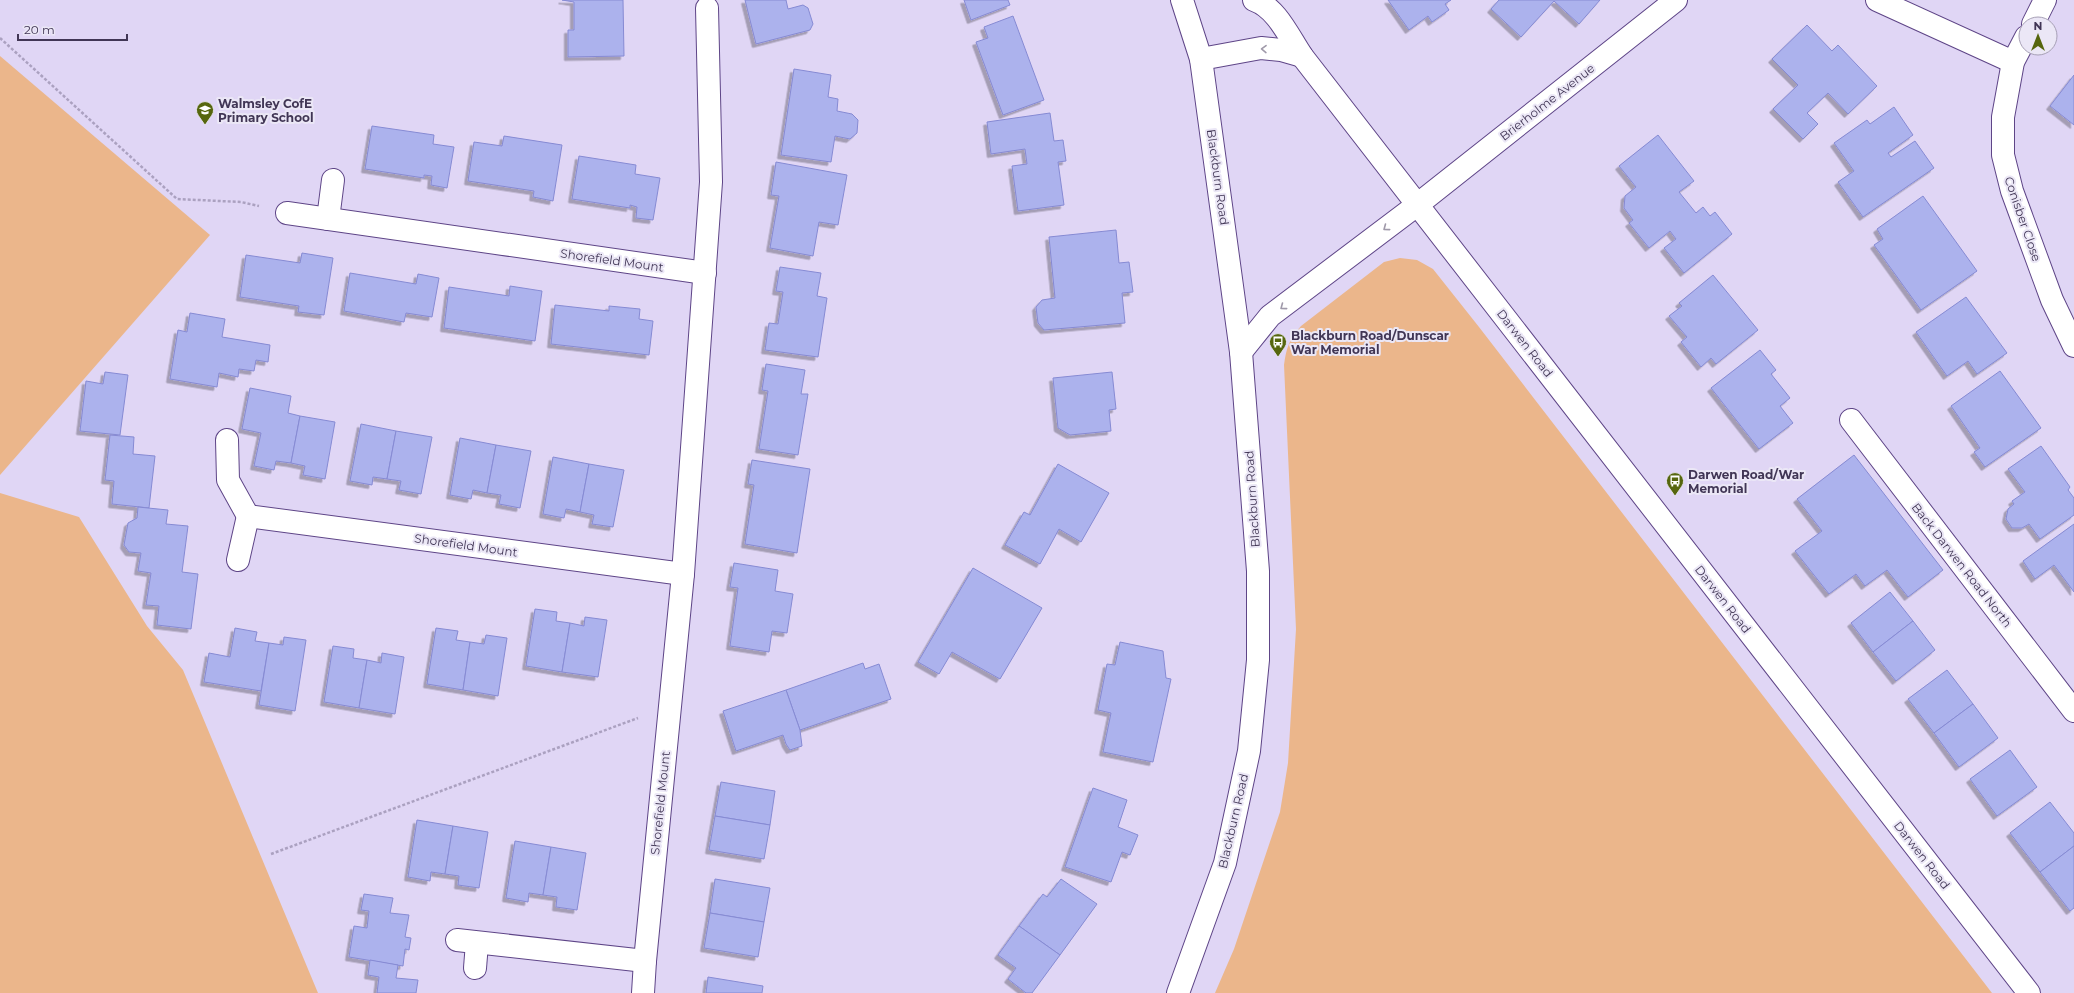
<svg xmlns="http://www.w3.org/2000/svg" width="2074" height="993" font-family="Montserrat,sans-serif">
<defs>
<filter id="shadow"><feDropShadow dx="-3.5" dy="3.5" stdDeviation="0" flood-color="#0004"/></filter>
</defs>
<rect width="100%" height="100%" fill="#e0d6f5"/>
<g fill="#ebb68b">
<polygon points="0,56 210,235 0,475"/>
<path d="M1400,258l17,2 16,9 46,58 513,666h-777l19,-44 46,-137 8,-49 8,-134 -12,-264c2,-16 5,-26 17,-39l83,-64z"/>
<polygon points="0,493 79,517 147,626 183,670 318,993 0,993"/>
</g>
<g fill="#acb2ed" stroke="#868ad3" filter="url(#shadow)">
<polygon points="562,0 623,0 624,56 568,57 568,30 574,30 574,2"/>
<polygon points="745,0 786,0 788,9 803,5 808,8 813,24 810,30 756,44"/>
<polygon points="964,0 1008,0 1010,5 971,20"/>
<polygon points="1388,0 1451,0 1445,4 1449,10 1432,22 1428,16 1409,30"/>
<polygon points="1499,0 1600,0 1579,24 1554,1 1521,37 1491,9"/>
<polygon points="1013,16 1044,100 1003,115 976,42 988,38 984,27"/>
<polygon points="1807,25 1832,51 1838,45 1877,86 1848,114 1828,93 1807,113 1818,124 1803,139 1773,109 1798,85 1772,59"/>
<polygon points="794,69 831,75 828,97 838,99 837,111 852,114 858,120 857,133 850,139 835,136 831,162 781,155"/>
<polygon points="2074,75 2074,125 2050,106"/>
<polygon points="1894,107 1913,135 1888,153 1891,157 1915,141 1934,168 1863,217 1838,182 1854,171 1834,143 1867,120 1870,124"/>
<polygon points="1050,113 1054,141 1063,140 1066,161 1058,162 1064,205 1018,211 1012,166 1027,164 1025,149 991,154 987,122"/>
<polygon points="372,126 434,135 433,144 454,147 447,188 431,185 432,176 424,175 424,178 365,169"/>
<polygon points="1658,135 1694,181 1679,192 1696,213 1703,207 1710,216 1715,212 1732,234 1684,273 1664,248 1676,239 1670,231 1649,248 1629,223 1633,220 1624,208 1625,196 1636,187 1619,166"/>
<polygon points="504,136 562,145 553,201 533,197 534,191 468,181 474,142 502,146"/>
<polygon points="579,156 636,165 635,174 660,178 653,220 636,218 637,207 630,205 630,208 572,199"/>
<polygon points="776,162 847,175 838,225 819,222 813,256 770,248 779,196 771,195"/>
<polygon points="1923,196 1977,271 1921,310 1874,245 1883,239 1877,229"/>
<polygon points="1116,230 1119,263 1129,262 1133,292 1122,293 1125,323 1044,330 1038,323 1036,307 1042,300 1055,298 1049,237"/>
<polygon points="302,253 333,258 324,315 298,312 299,306 240,297 246,255 300,263"/>
<polygon points="780,267 821,273 817,296 827,298 818,357 765,350 769,323 778,324 783,292 776,291"/>
<polygon points="350,273 416,284 418,274 439,278 432,317 406,313 404,322 344,311"/>
<polygon points="1713,275 1758,330 1716,364 1711,358 1701,367 1681,342 1687,337 1669,316 1682,306 1679,303"/>
<polygon points="510,286 542,291 535,341 444,328 449,287 509,296"/>
<polygon points="1966,297 2007,353 1977,374 1968,361 1947,376 1916,332"/>
<polygon points="555,305 609,311 609,306 640,309 639,319 653,321 649,355 551,344"/>
<polygon points="190,313 225,319 222,337 270,345 268,362 256,360 254,371 239,369 238,377 219,373 217,387 170,379 178,330 187,332"/>
<polygon points="1760,350 1776,370 1771,374 1790,398 1780,406 1793,423 1759,449 1711,388"/>
<polygon points="766,364 805,370 801,394 808,394 798,455 759,449 768,391 762,390"/>
<polygon points="2000,371 2041,428 1985,467 1974,452 1980,448 1951,406"/>
<polygon points="105,372 128,375 120,435 80,431 86,381 103,384"/>
<polygon points="1112,372 1116,409 1109,410 1111,431 1070,435 1058,428 1053,378"/>
<polygon points="250,388 291,396 288,413 300,416 291,463 276,461 274,470 254,466 261,433 242,429"/>
<polygon points="300,416 335,422 325,479 303,475 305,466 291,463"/>
<polygon points="361,424 396,431 387,479 373,477 372,485 350,481"/>
<polygon points="396,431 432,437 421,494 399,490 401,481 387,479"/>
<polygon points="110,435 134,437 133,454 155,456 149,508 112,504 114,481 105,480"/>
<polygon points="460,438 496,445 487,493 473,490 471,499 450,495"/>
<polygon points="496,445 531,451 520,508 499,504 501,495 487,493"/>
<polygon points="2041,446 2070,487 2068,490 2074,498 2074,515 2040,539 2029,524 2022,528 2012,528 2006,519 2008,509 2014,504 2012,501 2025,492 2008,469"/>
<polygon points="1854,455 1943,570 1908,597 1887,570 1865,586 1856,574 1829,594 1795,551 1822,531 1797,499"/>
<polygon points="553,457 589,464 580,512 566,509 564,518 543,514"/>
<polygon points="752,460 810,469 797,553 745,544 754,485 748,484"/>
<polygon points="589,464 624,470 613,527 592,524 594,515 580,512"/>
<polygon points="1058,464 1109,493 1081,542 1059,529 1040,564 1005,545 1024,512 1030,515"/>
<polygon points="138,507 168,510 166,524 188,526 182,572 198,574 191,629 157,625 159,606 146,605 151,573 138,571 141,553 129,552 124,545 128,523 137,518"/>
<polygon points="2074,524 2074,592 2054,565 2035,579 2023,561"/>
<polygon points="734,563 778,570 775,591 793,594 787,633 772,631 769,652 730,646 738,588 730,587"/>
<polygon points="973,568 1042,608 1000,679 952,652 939,674 918,662"/>
<polygon points="1890,592 1913,621 1873,652 1851,623"/>
<polygon points="535,609 557,612 556,621 570,623 562,672 526,666"/>
<polygon points="585,617 607,620 598,677 562,672 570,623 584,626"/>
<polygon points="1913,621 1935,650 1896,681 1873,652"/>
<polygon points="235,628 257,632 255,641 269,643 261,691 204,682 209,653 230,657"/>
<polygon points="436,628 458,631 456,640 470,642 463,690 427,684"/>
<polygon points="486,635 507,638 498,696 463,690 470,642 484,644"/>
<polygon points="284,637 306,640 295,711 259,705 269,643 283,645"/>
<polygon points="1120,642 1163,651 1166,678 1171,679 1153,762 1103,752 1111,713 1098,710 1107,664 1115,665"/>
<polygon points="333,646 354,649 353,658 367,660 359,708 324,702"/>
<polygon points="382,653 404,657 395,714 359,708 367,660 381,663"/>
<polygon points="863,663 865,669 879,664 891,699 800,730 786,690"/>
<polygon points="1947,670 1973,704 1934,733 1908,699"/>
<polygon points="786,690 800,730 802,746 790,750 786,744 783,735 736,751 723,711"/>
<polygon points="1973,704 1998,738 1959,767 1934,733"/>
<polygon points="2010,750 2037,787 1997,816 1970,779"/>
<polygon points="721,782 775,791 770,825 715,816"/>
<polygon points="1093,788 1127,800 1118,827 1138,835 1130,855 1122,852 1111,882 1065,867"/>
<polygon points="2050,802 2074,833 2074,846 2040,872 2010,833"/>
<polygon points="715,816 770,825 764,859 709,850"/>
<polygon points="417,820 453,826 445,874 431,872 430,881 408,877"/>
<polygon points="453,826 488,832 479,888 458,885 459,876 445,874"/>
<polygon points="515,841 551,847 543,895 529,893 528,902 506,898"/>
<polygon points="2074,846 2074,908 2070,911 2040,872"/>
<polygon points="551,847 586,853 577,910 556,907 557,897 543,895"/>
<polygon points="715,879 770,888 764,922 710,913"/>
<polygon points="1061,879 1097,904 1060,955 1019,926 1043,894 1047,897"/>
<polygon points="364,894 393,898 390,913 409,915 405,937 411,938 409,950 405,949 403,966 349,957 354,926 367,928 369,911 361,910"/>
<polygon points="710,913 764,922 758,957 704,948"/>
<polygon points="1019,926 1060,955 1032,993 1026,993 1008,979 1016,968 998,955"/>
<polygon points="370,960 398,965 396,978 418,980 416,993 377,993 379,977 368,975"/>
<polygon points="708,977 763,986 762,993 706,993"/>
</g>
<g fill="none" stroke-linecap="round" stroke-linejoin="round">
<g stroke="#5e4587" stroke-width="24">
<g id="minor">
<polyline points="1877,0 2013,62"/>
<polyline points="2033,24 2045,0"/>
<polyline points="2026,37 2013,62 2003,117 2003,155 2012,191 2052,300 2074,346"/>
<polyline points="1417,205 1676,0"/>
<polyline points="287,213 705,273"/>
<polyline points="328,219 333,180"/>
<polyline points="1851,420 2074,711"/>
<polyline points="227,440 228,480 248,516 683,574"/>
<polyline points="238,560 248,516"/>
<polyline points="457,940 645,961"/>
<polyline points="475,968 477,943"/>
<polyline points="643,993 645,961 683,574 711,182 707,8"/>
</g>
</g>
<g stroke="#5e4587" stroke-width="24">
<g id="major">
<path d="M1254,0c23,8 35,37 48,56l727,937"/>
<polyline points="1201,59 1261,48 1281,50 1302,56"/>
<polyline points="1241,352 1270,316 1417,205"/>
</g>
</g>
<g stroke="#5e4587" stroke-width="24">
<polyline id="highway" points="1178,993 1225,863 1249,751 1258,660 1258,571 1241,352 1201,59 1182,0"/>
</g>
<g stroke="#aba1c0" stroke-width="2.5" stroke-dasharray="3 2" stroke-linecap="butt">
<polyline points="0,38 177,199 241,202 259,206"/>
<polyline points="271,854 638,718"/>
</g>
<use href="#minor" stroke="#fff" stroke-width="22"/>
<use href="#major" stroke="#fff" stroke-width="22"/>
<use href="#highway" stroke="#fff" stroke-width="22"/>
</g>
<defs><path id="oneway-chevron" d="M-2-3.5L2.5 0L-2 3.5" fill="none" stroke-width="1.6" stroke-linecap="round" stroke-linejoin="round"/></defs>
<g stroke="#a09aaa">
<use href="#oneway-chevron" transform="translate(1264 49) rotate(-179)"/>
<use href="#oneway-chevron" transform="translate(1386 228) rotate(143)"/>
<use href="#oneway-chevron" transform="translate(1283 307) rotate(143)"/>
</g>
<defs>
<g id="school-pin" transform="scale(0.9)"><path d="M0 17L-7.5 6A9.5 9.5 0 1 1 7.5 6Z" fill="#56660e" stroke="#ebe7f6"/><path d="M0-5L7-2L0 1L-7-2ZM-4 1L0 2.5L4 1V4Q0 6-4 4Z" fill="#fff"/></g>
<g id="bus-pin" transform="scale(0.9)"><path d="M0 17L-7.5 6A9.5 9.5 0 1 1 7.5 6Z" fill="#56660e" stroke="#ebe7f6"/><path d="M-5-6H5V4H4V6H2V4H-2V6H-4V4H-5ZM-3.5-4V0h7V-4ZM-3.5 1.2v1.5H-2V1.2ZM2 1.2v1.5H3.5V1.2Z" fill="#fff"/></g>
</defs>
<g fill-rule="evenodd">
<use href="#school-pin" x="205" y="110"/>
<use href="#bus-pin" x="1278" y="342"/>
<use href="#bus-pin" x="1675" y="481"/>
</g>
<g text-anchor="middle" dominant-baseline="central" stroke-width="4" stroke-linejoin="round" paint-order="stroke">
<g font-size="12" fill="#413655" stroke="#ebe7f6">
<text transform="translate(1547 102) rotate(-38)">Brierholme Avenue</text>
<text transform="translate(1218 177) rotate(82)">Blackburn Road</text>
<text transform="translate(2023 219) rotate(71)">Conisber Close</text>
<text transform="translate(612 260) rotate(8)">Shorefield Mount</text>
<text transform="translate(1525 343) rotate(52)">Darwen Road</text>
<text transform="translate(1252 499) rotate(-94)">Blackburn Road</text>
<text transform="translate(466 545) rotate(8)">Shorefield Mount</text>
<text transform="translate(1962 565) rotate(52)">Back Darwen Road North</text>
<text transform="translate(1723 599) rotate(52)">Darwen Road</text>
<text transform="translate(660 803) rotate(-84)">Shorefield Mount</text>
<text transform="translate(1233 821) rotate(-77)">Blackburn Road</text>
<text transform="translate(1922 855) rotate(52)">Darwen Road</text>
</g>
<g font-size="12" font-weight="bold" fill="#413655" stroke="#ebe7f6" text-anchor="start">
<text x="218" y="103">Walmsley CofE<tspan x="218" dy="14">Primary School</tspan></text>
<text x="1291" y="335">Blackburn Road/Dunscar<tspan x="1291" dy="14">War Memorial</tspan></text>
<text x="1688" y="474">Darwen Road/War<tspan x="1688" dy="14">Memorial</tspan></text>
</g>
</g>
<g transform="translate(2038 36)"><circle r="19" fill="#ebe7f6" stroke="#a7a0b6"/>
<path d="M0-3L7 15L0 10L-7 15Z" fill="#56660e"/>
<text y="-6" font-size="11" font-weight="bold" text-anchor="middle" fill="#413655">N</text>
</g>
<path d="M18 34v6h109v-6" fill="none" stroke="#413655" stroke-width="2"/>
<text x="24" y="34" font-size="12" fill="#413655" stroke="#ebe7f6" stroke-width="3" paint-order="stroke">20 m</text>
</svg>
